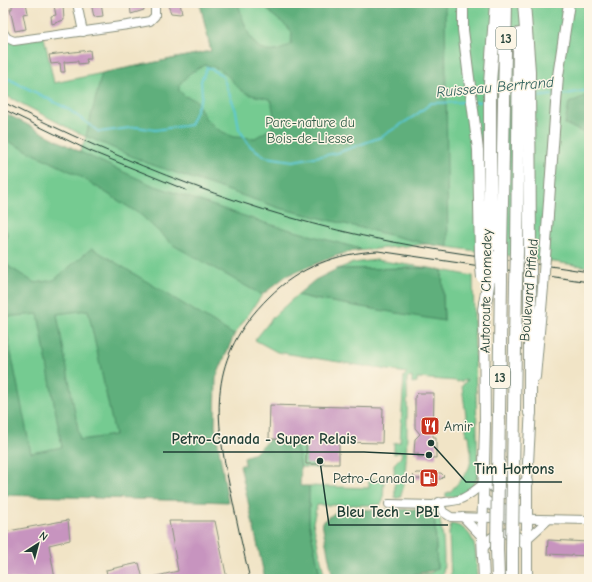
<svg xmlns="http://www.w3.org/2000/svg" width="592" height="582" font-family="'Comic Neue',sans-serif">
<rect width="100%" height="100%" fill="#fcf5e5"/>
<filter id="ink" filterUnits="userSpaceOnUse"><feTurbulence type="fractalNoise" baseFrequency=".025" numOctaves="2"/><feDisplacementMap in="SourceGraphic" scale="8" xChannelSelector="R" yChannelSelector="G"/><feConvolveMatrix kernelMatrix="1 2 1 2 8 2 1 2 1" color-interpolation-filters="sRGB"/></filter>
<filter id="wash" filterUnits="userSpaceOnUse"><feTurbulence type="fractalNoise" baseFrequency=".012" numOctaves="4" result="noise"/><feDisplacementMap in="SourceGraphic" scale="16" xChannelSelector="R" yChannelSelector="G"/><feGaussianBlur stdDeviation="0.9" result="paint"/><feColorMatrix in="noise" values="0 0 0 0 0 0 0 0 0 0 0 0 0 0 0 0 0 1.4 0 .05"/><feComposite in="paint" operator="in"/></filter>
<g filter="url(#wash)">
<rect width="100%" height="100%" fill="#f1e4c6"/>
<g fill="#74cb91" stroke="#4a8462">
<polygon points="200,3 589,3 589,267 427,244 345,252 285,273 261,294 262,295 234,335 232,334 214,377 209,422 3,494 3,113 80,152 86,137 3,94 3,32 7,38 44,37 54,83 211,51"/>
<polygon points="376,260 429,268 337,269 353,263"/>
<path d="M442,270l31,6 5,198c-4,17 -16,23 -32,23v-4l4,-1c22,-25 23,-23 19,-57h-3v-19l-4,-30 5,-6 -10,2v-1l-40,-3v4l-5,1v-6l-5,1c0,18 2,112 -8,120h-4l-1,-34 7,-7 1,-6 -8,3v-11l6,-1 4,-66 3,-3 -130,-21 -22,-12 19,-24 23,-21 17,4 130,21z"/>
<polygon points="291,440 316,440 316,448 306,449 306,463 320,465 320,468 301,467 296,447"/>
<polygon points="369,479 382,479 384,481 383,501 380,505 317,505 313,522 325,579 321,579 309,522 309,486 369,488"/>
<path d="M434,509c10,7 12,59 8,70h-50l39,-6 6,-5z"/>
<path d="M451,524c28,4 25,34 26,55h-26l-2,-46z"/>
</g>
<g fill="#5faf7b" stroke="#3f7658" fill-rule="evenodd">
<path d="M200,3h38c8,28 18,64 53,41l1,-11c-8,-14 -21,-13 -27,-30h178l2,5 3,239 -21,-3 -148,-36 -132,-45 -61,-27 16,-63 109,-22zM205,65c26,4 25,20 41,28 8,4 17,3 25,7l3,15 -2,13 -17,10 -22,-1 -16,-8 -12,-11 -9,-18 -11,-4 -6,-5v-6l11,-12z"/>
<polygon points="585,96 589,97 589,135 565,124 569,103"/>
<polygon points="3,112 80,152 152,185 265,223 361,249 335,256 286,276 262,295 173,245 141,215 78,175 3,139"/>
<path d="M3,226l4,7 -3,19 4,14 27,17 19,-3 38,-32 142,87 -18,43 -1,48 13,76 -225,-7zM88,310l27,125 -35,5 -23,-126zM38,314l24,133 -31,6 -27,-136z"/>
<polygon points="429,268 442,270 444,321 314,299 297,295 315,280 337,269"/>
<path d="M269,439l22,1c11,12 10,31 9,46h9v36l12,57h-56l-25,-114h5l-1,-8 11,-4z"/>
<polygon points="434,509 437,568 435,570 392,579 333,579 322,523 338,510"/>
</g>
<g fill="none" stroke-linecap="round" stroke-linejoin="round">
<g stroke="#5cc8d4" stroke-width="2">
<polyline points="3,76 68,109 99,132 137,127 155,130 190,125 202,96 201,81 207,67 222,75 236,111 239,129 250,146 266,157 293,161 337,153 381,137 416,115 431,103 469,102"/>
<polyline points="561,95 589,90"/>
<polyline points="533,97 554,95"/>
<polyline points="475,102 487,101"/>
</g>
</g>
<g id="blocks">
<g fill="#c794bf">
<polygon points="26,3 28,13 23,14 26,29 15,31 10,9 12,9 12,4"/>
<polygon points="91,3 101,3 103,16 94,17"/>
<polygon points="130,3 143,3 144,10 131,14"/>
<polygon points="167,3 180,3 182,13 180,14 171,13"/>
<polygon points="63,5 64,20 52,24 51,16 56,15 54,6"/>
<polygon points="90,50 91,59 86,59 87,63 78,64 78,61 64,62 65,72 61,72 60,63 51,64 49,55"/>
<polygon points="418,393 434,393 433,437 436,437 436,458 418,457 418,453 414,453 415,439 420,434 415,428 415,396"/>
<polygon points="270,405 383,408 382,443 339,442 339,464 306,464 306,440 269,439"/>
<polygon points="416,473 441,473 444,476 441,479 416,479 413,476"/>
<polygon points="68,520 70,540 49,545 55,579 3,579 3,532"/>
<polygon points="169,521 215,521 227,579 153,579 153,577 178,571"/>
<polygon points="548,540 589,542 589,556 547,554"/>
<polygon points="139,563 143,579 108,579 106,570"/>
</g>
</g>
</g>
<g filter="url(#ink)">
<use href="#blocks" fill-opacity="0" stroke="#88907d" stroke-width="1"/>
<g fill="none" stroke-linecap="round" stroke-linejoin="round">
<g stroke="#88907d" stroke-width="10">
<g id="minor">
<polyline points="77,3 83,32"/>
<polyline points="587,3 589,3"/>
<polyline points="3,32 7,38 14,41 128,25 150,21 155,16 155,3"/>
<polyline points="439,502 443,512 451,517 589,520"/>
<path d="M389,504l44,1c9,-4 17,-3 25,-5 10,-3 17,-10 25,-16"/>
<polyline points="463,517 482,537"/>
<polyline points="527,539 548,520"/>
</g>
</g>
<g stroke="#88907d" stroke-width="12">
<g id="major">
<polyline points="463,3 463,30 478,150 480,255"/>
<polyline points="545,257 558,76 569,3"/>
<polyline points="484,303 485,427 482,537 484,579"/>
<polyline points="535,377 543,287"/>
<path d="M483,499c14,12 26,11 44,12"/>
<path d="M483,547c16,-19 27,-19 44,-1"/>
<polyline points="527,579 527,482 531,407"/>
</g>
</g>
<g stroke="#88907d" stroke-width="14">
<g id="highway">
<polyline points="524,3 529,71 530,254"/>
<polyline points="501,250 506,3"/>
<polyline points="517,252 519,34"/>
<polyline points="490,255 490,83 496,3"/>
<polyline points="530,285 530,413"/>
<polyline points="484,310 489,279"/>
<path d="M485,473c10,21 24,25 42,9"/>
<polyline points="498,474 501,281"/>
<polyline points="513,474 516,283"/>
<polyline points="497,549 498,579"/>
<polyline points="512,549 512,579"/>
</g>
</g>
<use href="#minor" stroke="#fff" stroke-width="8"/>
<use href="#major" stroke="#fff" stroke-width="10"/>
<use href="#highway" stroke="#fff" stroke-width="12"/>
<g stroke="#1f3d34" stroke-width="1">
<path d="M3,102c122,61 250,113 385,139 66,13 134,20 201,31"/>
<polyline points="3,109 90,151 186,190"/>
<path d="M250,579c-7,-29 -13,-57 -19,-86 -17,-78 -24,-135 38,-196 30,-30 68,-44 109,-46l211,31"/>
</g>
<g stroke="#88907d" stroke-width="12" stroke-linecap="butt">
<g id="major-bridge">
<polyline points="480,255 482,278"/>
<polyline points="543,287 545,257"/>
</g>
</g>
<g stroke="#88907d" stroke-width="14" stroke-linecap="butt">
<g id="highway-bridge">
<polyline points="489,279 490,255"/>
<polyline points="501,281 501,250"/>
<polyline points="516,283 517,252"/>
<polyline points="530,285 530,254"/>
<polyline points="497,549 498,474"/>
<polyline points="512,549 513,474"/>
</g>
</g>
<use href="#major-bridge" stroke="#fff" stroke-width="10"/>
<use href="#highway-bridge" stroke="#fff" stroke-width="12"/>
</g>
</g>
<defs>
<g id="restaurant-square" transform="scale(1)"><rect x="-9" y="-9" width="18" height="18" rx="4" fill="#c8321e" stroke="#fcf5e5"/><path d="M-5-6h1v4h1v-4h1v4h1v-4h1v5L-1.5 .5V6h-2V.5L-5-1ZM5-6V6H3V1.5H1.5Q1.5-4 5-6Z" fill="#fff"/></g>
<g id="fuel-square" transform="scale(1)"><rect x="-9" y="-9" width="18" height="18" rx="4" fill="#c8321e" stroke="#fcf5e5"/><path d="M-5.5-6h7V0h2V4h1.3V-2.5L3-4.5l.8-.8L6-3V5H2.5V1h-1V6h-7ZM-4.2-4.7v3.2H.2V-4.7Z" fill="#fff"/></g>
</defs>
<g fill-rule="evenodd">
<use href="#restaurant-square" x="430" y="426"/>
<use href="#fuel-square" x="429" y="478"/>
</g>
<g text-anchor="middle" dominant-baseline="central" stroke-width="3" stroke-linejoin="round" paint-order="stroke">
<g fill="#fcf5e5" stroke="#617469" stroke-width="1">
<rect x="496" y="27" width="20" height="22" rx="3"/>
<rect x="490" y="366" width="20" height="22" rx="3"/>
</g>
<g font-size="13" font-weight="bold" fill="#1f3d34">
<text x="506" y="38">13</text>
<text x="500" y="377">13</text>
</g>
<g font-size="14" fill="#34604b" stroke="#fcf5e5">
<text x="310" y="122">Parc-nature du<tspan x="310" dy="16">Bois-de-Liesse</tspan></text>
</g>
<g font-size="14" fill="#1f3d34" stroke="#fcf5e5">
<text transform="translate(529 290) rotate(-85)">Boulevard Pitfield</text>
<text transform="translate(486 291) rotate(-89)">Autoroute Chomedey</text>
</g>
<g font-size="14" fill="#1f3d34" stroke="#fcf5e5" text-anchor="start">
<text x="444" y="426">Amir</text>
<text x="415" y="478" text-anchor="end">Petro-Canada</text>
</g>
<g font-size="15" font-style="italic" fill="#2e605c" stroke="#fcf5e5">
<text transform="translate(495 87) rotate(-5)">Ruisseau Bertrand</text>
</g>
</g>
<path fill="none" stroke="#1f3d34" stroke-width="1.5" d="M429 455L364 452H163M431 443L466 482H562M320 461L329 525H448"/>
<g fill="#1f3d34" stroke="#fcf5e5" stroke-width="1.5">
<circle cx="429" cy="455" r="4"/>
<circle cx="431" cy="443" r="4"/>
<circle cx="320" cy="461" r="4"/>
</g>
<g font-size="15" text-anchor="middle" font-weight="bold" fill="#1f3d34" stroke="#fcf5e5" stroke-width="3" stroke-linejoin="round" paint-order="stroke">
<text x="264" y="444">Petro-Canada - Super Relais</text>
<text x="514" y="474">Tim Hortons</text>
<text x="388" y="517">Bleu Tech - PBI</text>
</g>
<rect width="592" height="582" fill="none" stroke="#fcf5e5" stroke-width="16"/>
<g transform="translate(38 544) rotate(36)" stroke="#fcf5e5" stroke-width="3" paint-order="stroke">
<path d="M0-3L7 15L0 10L-7 15Z" fill="#1f3d34"/>
<text y="-6" font-size="11" font-weight="bold" text-anchor="middle" fill="#1f3d34">N</text>
</g>
</svg>
